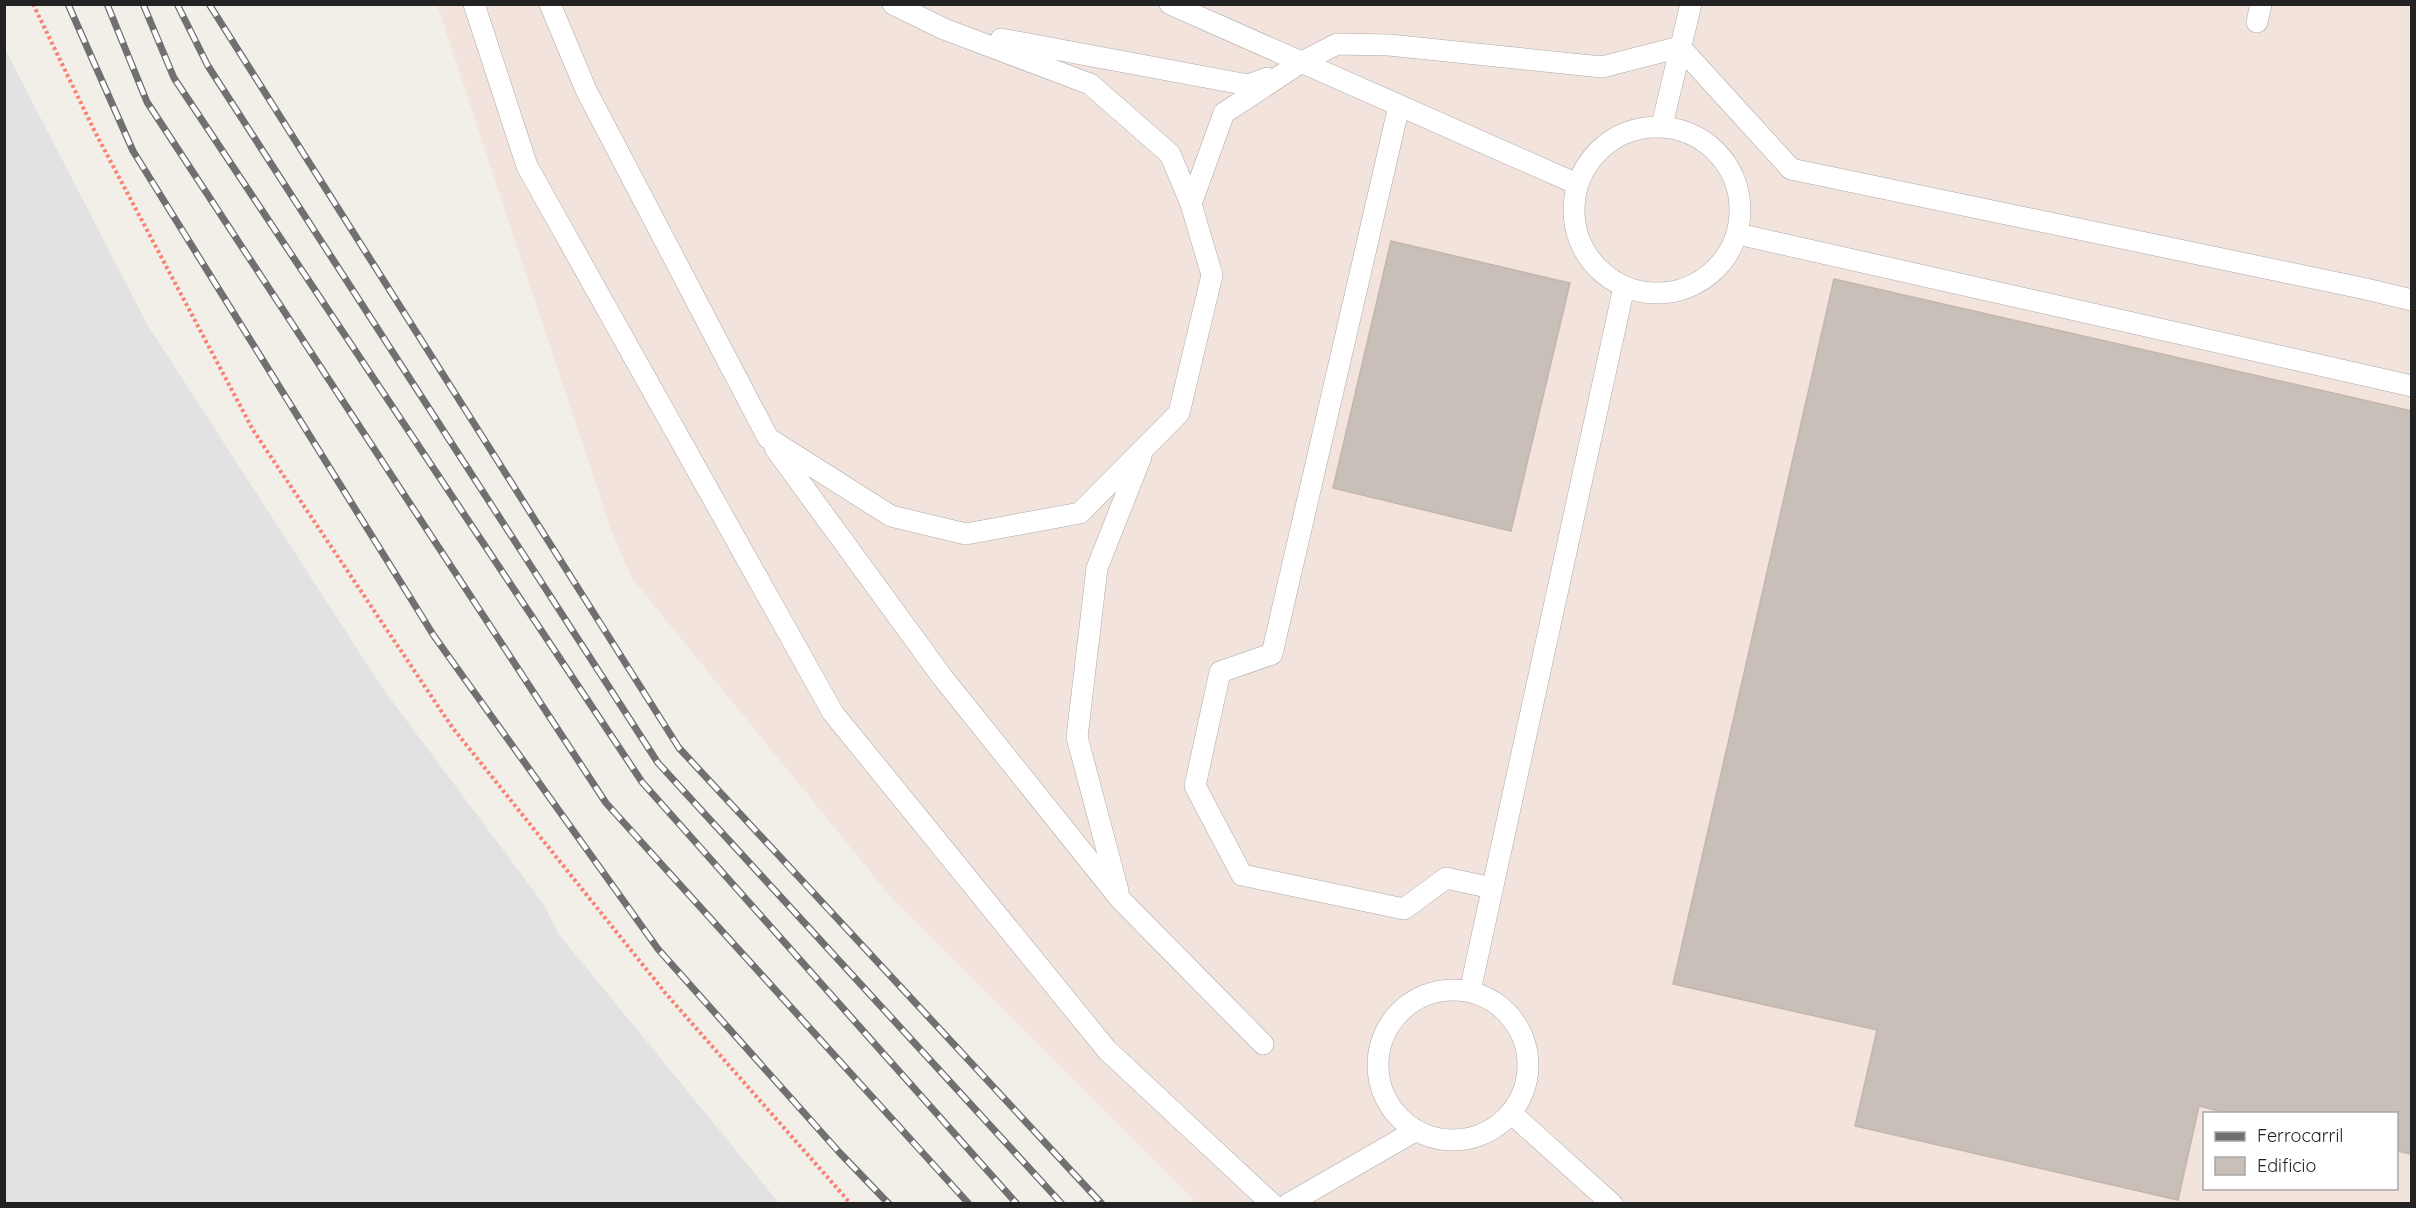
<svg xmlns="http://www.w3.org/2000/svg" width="2416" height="1208" font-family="Quicksand,sans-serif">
<rect width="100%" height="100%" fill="#f2efe9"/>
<path fill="#f3e3dd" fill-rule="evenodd" d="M437,5h1974v1198h-1215l-303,-303 -262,-323 -21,-50zM2204,1114h192v74h-192z"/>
<polygon fill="#e2e2e2" points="4,47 147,324 383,689 545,906 557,932 779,1203 5,1203"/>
<g fill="#c7bfb8" stroke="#c4b6ab" stroke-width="1.5">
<polygon points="1391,241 1570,283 1511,531 1333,488"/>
<polygon points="1834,279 2412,411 2412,1154 2396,1151 2396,1114 2231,1114 2199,1106 2178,1200 1855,1126 1877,1030 1673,984"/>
</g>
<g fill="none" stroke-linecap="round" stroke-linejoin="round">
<g stroke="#a9a9a9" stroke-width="22">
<g id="lane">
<polyline points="474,4 527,166 833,713 1107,1050 1272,1204"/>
<polyline points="550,4 586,90 768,438 891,516 966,534 1080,513 1179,413 1212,275 1191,204 1224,113 1300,63 1337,44 1389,45 1602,67 1680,47 1791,169 2366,289 2412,300"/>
<polyline points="893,4 944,29 1090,84 1170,154 1191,204"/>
<polyline points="1170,4 1577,184"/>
<polyline points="2257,22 2261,4"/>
<polyline points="1001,39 1248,85 1267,78"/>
<polyline points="1399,106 1272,654 1220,672 1195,786 1242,875 1404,909 1446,878 1492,888"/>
<polyline points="1662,125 1691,4"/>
<circle cx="1657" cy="210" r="83"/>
<polyline points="1738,234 2412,386"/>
<polyline points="775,448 943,678 1121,900 1263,1044"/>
<polyline points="1118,891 1077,737 1097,568 1141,457"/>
<circle cx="1453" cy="1065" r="75"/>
<polyline points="1470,991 1624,287"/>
<polyline points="1511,1113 1612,1204"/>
<polyline points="1288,1204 1415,1131"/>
</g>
</g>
<polyline stroke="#fa8072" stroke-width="4" stroke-dasharray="3 3" stroke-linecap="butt" points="33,4 95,132 253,430 452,727 667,995 851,1204"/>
<use href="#lane" stroke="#fff" stroke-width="21"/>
<g stroke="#707070" stroke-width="7">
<g id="rail">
<polyline points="68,4 133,151 434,636 658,949 839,1152 889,1204"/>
<polyline points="107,4 147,102 606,803 969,1204"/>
<polyline points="143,4 174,78 642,782 1017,1204"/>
<polyline points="177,4 208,66 658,763 1062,1204"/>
<polyline points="209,4 679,748 1102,1204"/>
</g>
</g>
<use href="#rail" stroke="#fff" stroke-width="4.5" stroke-dasharray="14" stroke-linecap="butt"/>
</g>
<rect width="2416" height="1208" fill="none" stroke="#222222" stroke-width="12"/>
<rect x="2203" y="1112" width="195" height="78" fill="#ffffff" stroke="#a7a7a7" stroke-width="1.5"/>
<rect x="2215" y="1132" width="30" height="9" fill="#707070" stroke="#a7a7a7" stroke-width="1.5"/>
<text x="2257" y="1142" font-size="18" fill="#222222">Ferrocarril</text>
<rect x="2215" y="1157" width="30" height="18" fill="#c7bfb8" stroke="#a7a7a7" stroke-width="1.5"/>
<text x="2257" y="1172" font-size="18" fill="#222222">Edificio</text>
</svg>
